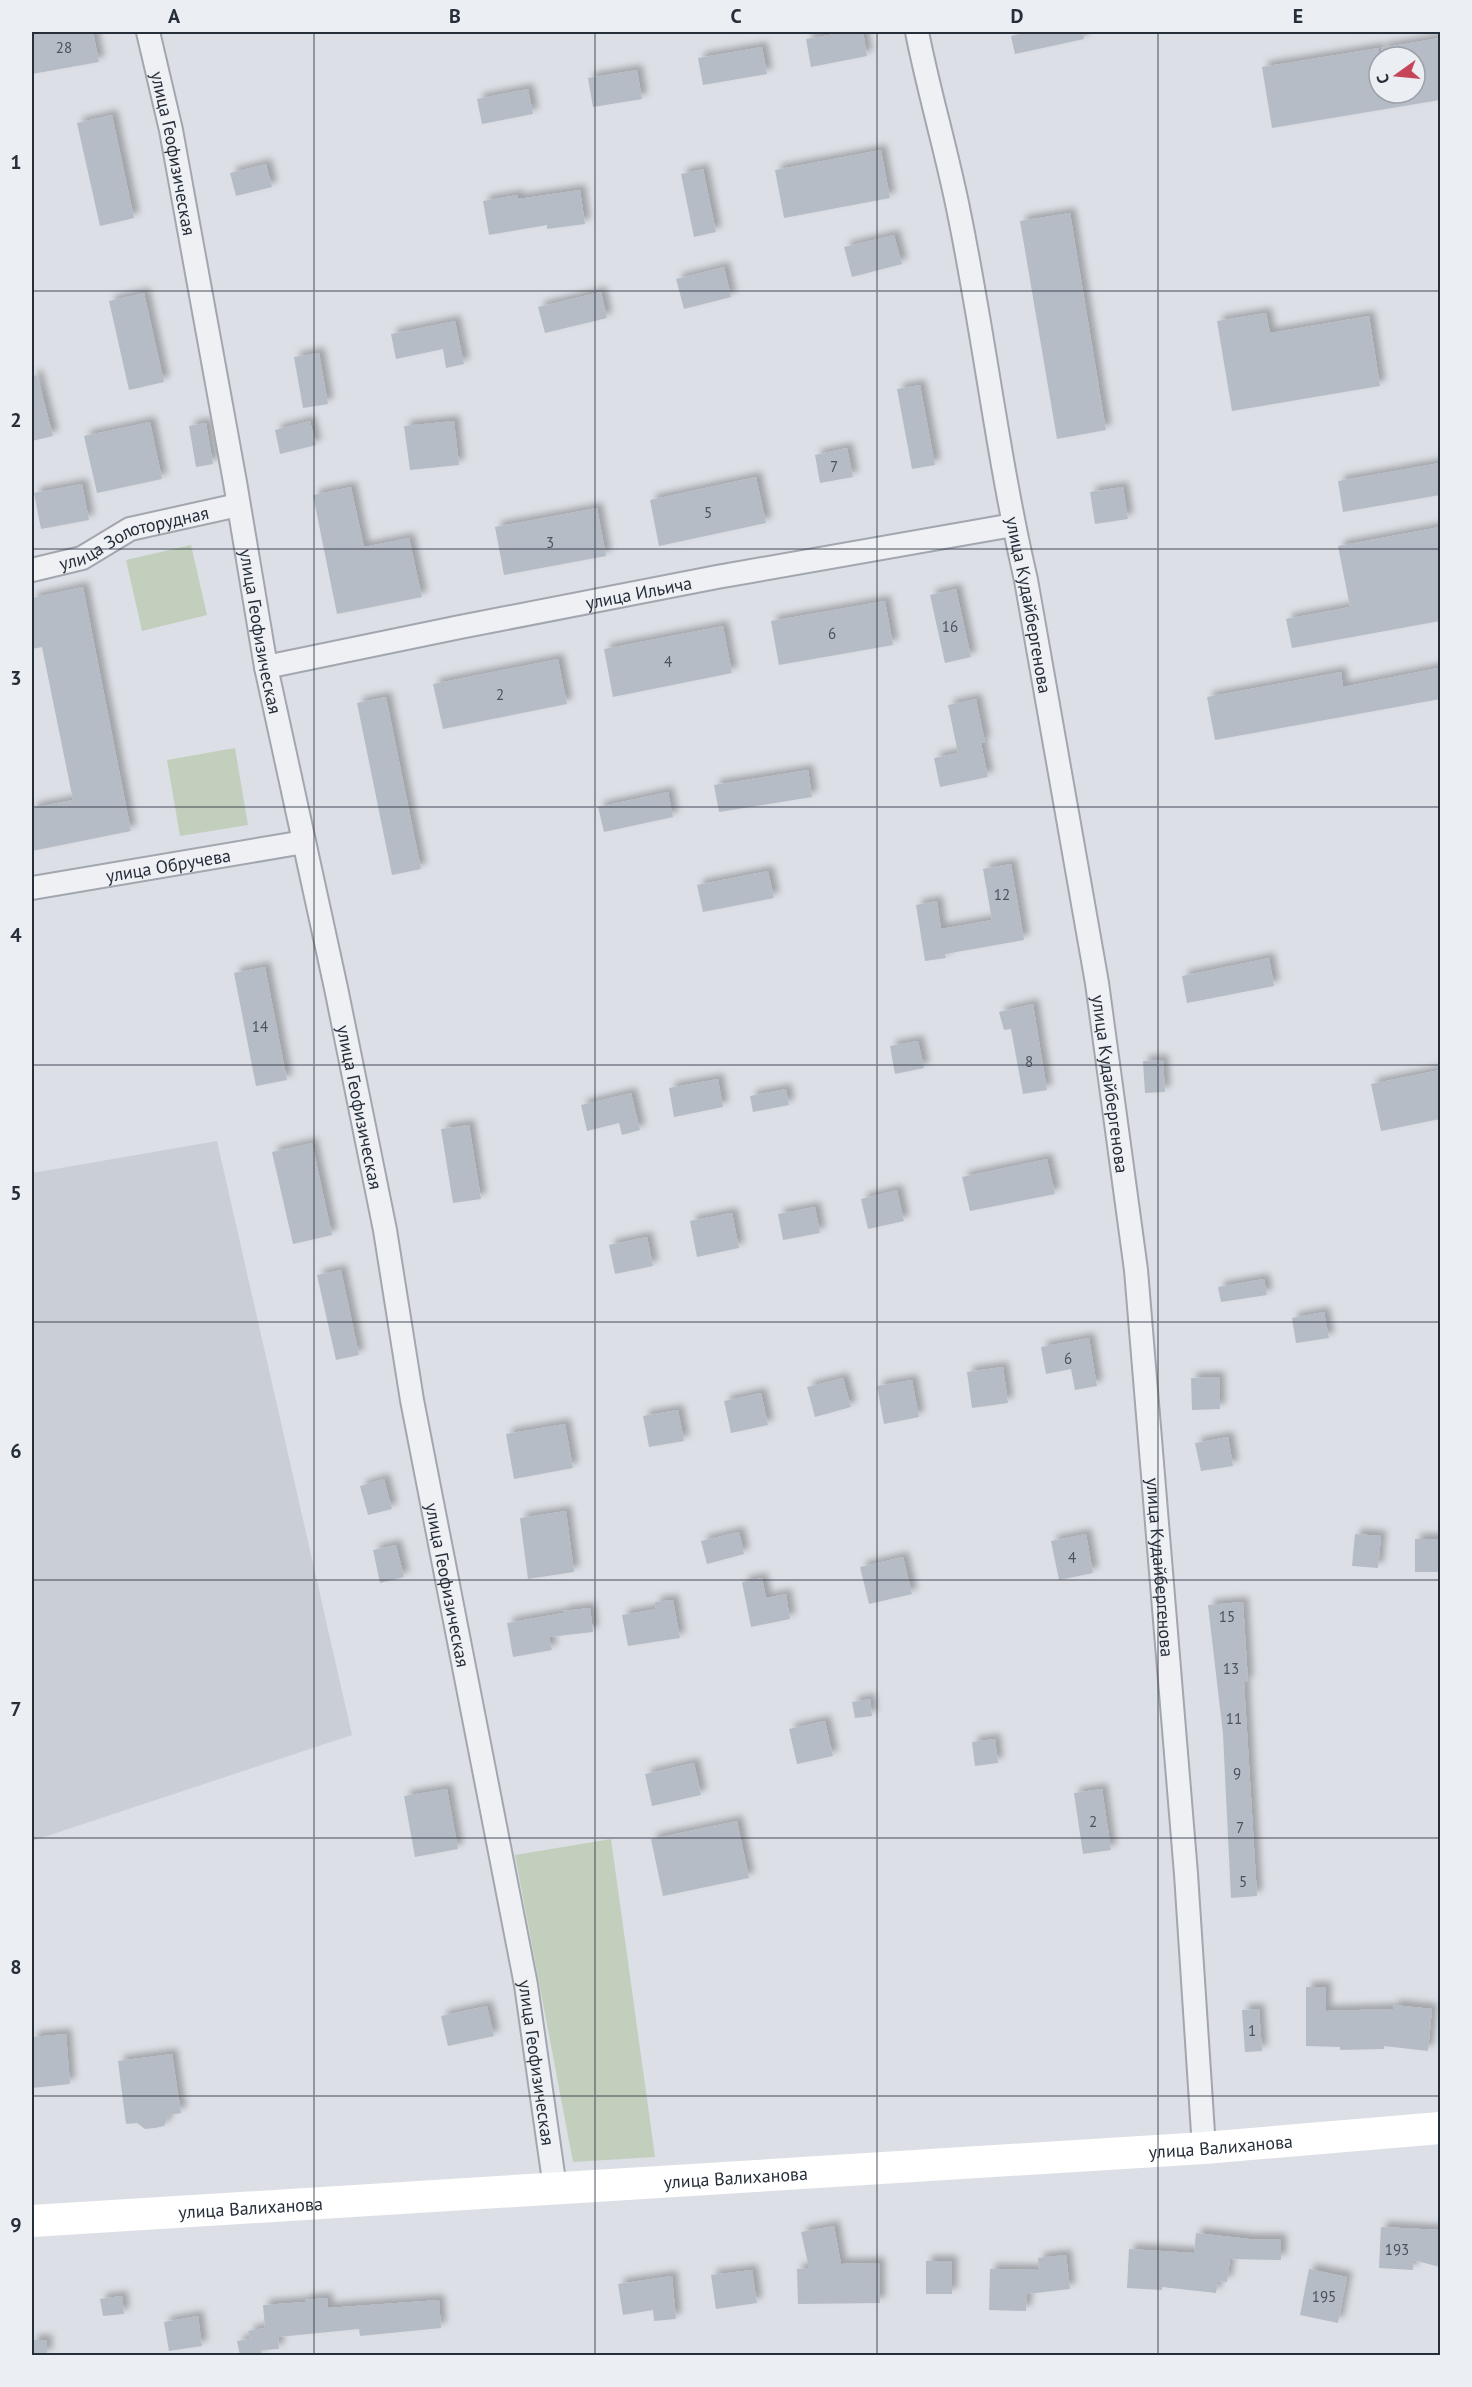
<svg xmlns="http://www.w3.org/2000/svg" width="1472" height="2387" font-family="'PT Sans',sans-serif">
<defs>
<filter id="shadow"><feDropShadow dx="5.5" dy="-5.5" stdDeviation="3" flood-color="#0004"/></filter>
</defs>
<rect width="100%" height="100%" fill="#dcdfe5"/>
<polygon fill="#cacfd6" points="217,1141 352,1735 32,1841 32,1173"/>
<g fill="#c2cfbd">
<polygon points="191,545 207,615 142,631 126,560"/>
<polygon points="235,748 248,825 180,836 167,760"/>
<polygon points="611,1839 655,2157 573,2162 515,1855"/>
</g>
<g fill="#b6bcc5" filter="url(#shadow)">
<polygon points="32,32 93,32 99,62 32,74"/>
<polygon points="847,32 863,32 867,56 811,67 806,39"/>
<polygon points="1031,32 1083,32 1084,39 1015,54 1011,36"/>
<polygon points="1440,38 1440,100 1272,128 1262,67 1379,48 1379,93 1415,93 1415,57 1382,57 1381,48"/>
<polygon points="762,47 767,74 703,85 698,58"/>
<polygon points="637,70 642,99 593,107 588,78"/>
<polygon points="528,89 533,114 482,124 477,99"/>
<polygon points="112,115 134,218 100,226 77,123"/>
<polygon points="881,150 890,198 784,218 775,170"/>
<polygon points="266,164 272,187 236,196 230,173"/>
<polygon points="703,169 716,232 694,237 681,174"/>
<polygon points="580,190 585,224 547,229 547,225 489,235 483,201 518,195 518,199"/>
<polygon points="1070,213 1106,430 1057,439 1020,221"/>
<polygon points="894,235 902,264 852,277 844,247"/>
<polygon points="724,267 731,297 684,309 676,279"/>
<polygon points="601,292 607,318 545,333 538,307"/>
<polygon points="144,293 164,382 129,390 109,301"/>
<polygon points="1266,313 1270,333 1369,316 1380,386 1232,411 1217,321"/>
<polygon points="455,321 464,364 446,368 443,349 396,359 391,334"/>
<polygon points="319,353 328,404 303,408 294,357"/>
<polygon points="37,375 53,436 32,441 32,376"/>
<polygon points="920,385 935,465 912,469 897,389"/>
<polygon points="310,421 316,445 280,454 275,430"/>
<polygon points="454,421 459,465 410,470 404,426"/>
<polygon points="150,422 162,479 97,493 84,436"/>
<polygon points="206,423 213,464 196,467 189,426"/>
<polygon points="847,448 853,477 820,483 815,455"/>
<polygon points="1440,463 1440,495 1343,512 1338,481"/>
<polygon points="756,477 766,523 659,546 650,500"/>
<polygon points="82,484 89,520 41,529 34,493"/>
<polygon points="351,487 364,547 409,538 422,597 337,614 313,495"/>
<polygon points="1123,487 1128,519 1095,524 1090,492"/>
<polygon points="597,508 606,556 504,575 495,527"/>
<polygon points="1440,527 1440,621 1292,648 1286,619 1350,607 1338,546"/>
<polygon points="83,587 131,831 32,851 32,808 73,800 42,647 32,649 32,598"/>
<polygon points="956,589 971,657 945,663 930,595"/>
<polygon points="885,601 893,645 779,665 771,621"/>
<polygon points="723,626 732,673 613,697 604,649"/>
<polygon points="558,659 567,704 443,729 433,684"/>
<polygon points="1438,668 1440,699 1215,740 1207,697 1341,672 1343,687"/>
<polygon points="386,697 421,869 392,875 357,703"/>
<polygon points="976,699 985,742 981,743 988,777 940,787 934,758 958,753 948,705"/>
<polygon points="808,770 812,797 719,812 714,785"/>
<polygon points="668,792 673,817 604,832 598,807"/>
<polygon points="1011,864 1024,940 945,954 946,958 925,961 916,905 937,901 941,929 992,920 983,869"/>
<polygon points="768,871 774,898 703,912 697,885"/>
<polygon points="1269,958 1274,986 1187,1003 1182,976"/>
<polygon points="265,967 287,1080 256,1086 234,973"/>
<polygon points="1033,1004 1047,1090 1023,1094 1011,1029 1004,1030 999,1012"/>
<polygon points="918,1041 924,1068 895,1074 890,1046"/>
<polygon points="1163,1060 1165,1092 1145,1093 1143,1061"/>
<polygon points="1440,1070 1440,1119 1381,1131 1371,1084"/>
<polygon points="718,1079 723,1107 674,1117 669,1088"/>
<polygon points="786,1089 789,1105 753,1112 750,1096"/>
<polygon points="631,1093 640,1130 622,1135 619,1123 587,1131 581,1105"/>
<polygon points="469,1125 481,1199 453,1203 441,1129"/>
<polygon points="312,1143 332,1235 293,1244 272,1152"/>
<polygon points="1047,1159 1055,1194 970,1211 962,1177"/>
<polygon points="897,1190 904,1221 868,1229 861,1199"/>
<polygon points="815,1207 820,1233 783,1240 778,1214"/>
<polygon points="732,1213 739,1248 697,1257 690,1221"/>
<polygon points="647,1237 653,1266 615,1274 609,1245"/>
<polygon points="341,1270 359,1355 336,1360 317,1275"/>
<polygon points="1264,1279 1267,1295 1221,1302 1218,1287"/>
<polygon points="1324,1312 1329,1338 1296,1343 1292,1318"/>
<polygon points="1089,1338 1097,1386 1075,1390 1071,1369 1046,1374 1041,1347"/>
<polygon points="1003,1367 1008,1403 972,1408 967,1372"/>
<polygon points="1219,1377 1220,1409 1192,1410 1191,1378"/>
<polygon points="843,1378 851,1407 815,1417 807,1387"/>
<polygon points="912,1380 919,1417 884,1424 877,1386"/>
<polygon points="761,1393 768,1425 731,1433 724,1401"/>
<polygon points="678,1410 684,1441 649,1447 643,1416"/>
<polygon points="565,1424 573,1468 514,1479 506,1434"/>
<polygon points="1228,1437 1233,1466 1201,1471 1195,1443"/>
<polygon points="384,1479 392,1509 368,1515 360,1486"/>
<polygon points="566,1511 574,1572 528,1579 520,1518"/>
<polygon points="739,1532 744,1554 707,1564 701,1541"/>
<polygon points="1086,1534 1093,1573 1059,1580 1051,1541"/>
<polygon points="1355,1534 1381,1536 1378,1568 1352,1566"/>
<rect x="1415" y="1539" width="25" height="33"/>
<polygon points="396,1545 404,1577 380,1583 373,1550"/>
<polygon points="903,1557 912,1594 869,1604 860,1567"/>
<polygon points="762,1578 766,1598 786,1594 790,1619 751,1627 742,1582"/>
<polygon points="673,1600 680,1638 628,1646 622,1615 656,1609 655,1602"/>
<polygon points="1243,1602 1248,1682 1244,1682 1257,1896 1231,1898 1223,1734 1208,1605"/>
<polygon points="590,1608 593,1632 549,1637 552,1650 513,1657 507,1623 563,1613 563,1611"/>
<polygon points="870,1699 872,1716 855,1718 852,1702"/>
<polygon points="825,1721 833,1756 797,1764 789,1729"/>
<polygon points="995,1739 998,1763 975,1766 972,1742"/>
<polygon points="694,1763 701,1795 652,1806 645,1774"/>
<polygon points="447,1789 458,1849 415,1857 404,1796"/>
<polygon points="1102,1789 1111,1850 1083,1854 1074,1793"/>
<polygon points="737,1821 749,1878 663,1896 651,1839"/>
<polygon points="1306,1987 1326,1987 1326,2011 1393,2009 1394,2005 1432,2009 1428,2051 1384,2046 1384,2049 1340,2050 1340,2047 1306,2046"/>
<polygon points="487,2006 494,2036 448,2046 441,2016"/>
<polygon points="1259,2009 1262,2051 1245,2052 1242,2010"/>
<polygon points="66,2034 70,2084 32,2088 32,2037"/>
<polygon points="172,2054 181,2113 169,2115 164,2126 155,2128 145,2129 137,2123 126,2124 118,2061"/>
<polygon points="834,2226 841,2264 879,2263 880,2303 798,2304 797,2269 809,2268 801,2232"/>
<polygon points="1381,2227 1440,2230 1440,2267 1413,2260 1413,2270 1379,2268"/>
<polygon points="1196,2233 1249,2239 1281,2239 1281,2260 1230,2259 1227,2282 1218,2281 1216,2293 1162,2287 1162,2290 1127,2288 1129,2249 1194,2253"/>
<polygon points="1066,2255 1070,2289 1027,2294 1026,2311 989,2310 990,2269 1039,2270 1038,2258"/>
<rect x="926" y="2261" width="26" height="33"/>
<polygon points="1309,2269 1347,2277 1338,2323 1300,2315"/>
<polygon points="752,2270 757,2303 716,2309 711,2275"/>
<polygon points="672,2276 676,2319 654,2321 653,2310 623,2315 618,2284"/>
<polygon points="122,2296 124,2314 103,2316 100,2299"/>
<polygon points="327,2298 328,2308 439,2300 441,2328 360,2336 359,2329 278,2337 279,2349 261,2350 262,2355 240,2355 237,2341 250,2339 248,2331 265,2328 263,2305 305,2302 305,2300"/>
<polygon points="198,2316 202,2346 169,2351 164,2322"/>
<rect x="32" y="2340" width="15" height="15"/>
</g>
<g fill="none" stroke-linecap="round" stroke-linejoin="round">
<g stroke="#a2a6ae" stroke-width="26">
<g id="street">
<path id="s1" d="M148,32l23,98 64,352 31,185 70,321 49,242 27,170 114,585 29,203"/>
<path id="s2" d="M917,32c12,61 30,120 42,181 25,122 39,246 67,367l71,403 39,287 50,604 18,274"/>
<path id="s3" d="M32,570l50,-12 48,-29 108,-24"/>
<path id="s4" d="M266,667l194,-40 257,-50 296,-52"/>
<path id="s5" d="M32,888l272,-46"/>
</g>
</g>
<use href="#street" stroke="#eef0f4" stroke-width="22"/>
<path stroke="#fff" stroke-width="32" id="s6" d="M32,2221l1172,-73 236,-20"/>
</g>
<path fill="none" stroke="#262e3a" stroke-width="1.5" stroke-opacity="0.55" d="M314,32v2324M595,32v2324M877,32v2324M1158,32v2324M32,291h1408M32,549h1408M32,807h1408M32,1065h1408M32,1322h1408M32,1580h1408M32,1838h1408M32,2096h1408"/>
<g text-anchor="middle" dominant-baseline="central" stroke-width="4.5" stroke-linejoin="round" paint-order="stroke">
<g font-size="15" fill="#4a525d">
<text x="64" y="47">28</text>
<text x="834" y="466">7</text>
<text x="708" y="512">5</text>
<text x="550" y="542">3</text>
<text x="950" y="626">16</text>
<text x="832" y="633">6</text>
<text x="668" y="661">4</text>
<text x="500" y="694">2</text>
<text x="1002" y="894">12</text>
<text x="260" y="1026">14</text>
<text x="1029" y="1061">8</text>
<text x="1068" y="1358">6</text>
<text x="1072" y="1557">4</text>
<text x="1227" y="1616">15</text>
<text x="1231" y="1668">13</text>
<text x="1234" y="1718">11</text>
<text x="1237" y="1773">9</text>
<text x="1093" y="1821">2</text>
<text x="1240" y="1827">7</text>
<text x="1243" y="1881">5</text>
<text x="1252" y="2030">1</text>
<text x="1397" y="2249">193</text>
<text x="1324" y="2296">195</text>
</g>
<g font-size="18" fill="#262e3a" stroke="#ebeef3">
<text stroke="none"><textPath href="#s1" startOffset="124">улица Геофизическая</textPath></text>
<text stroke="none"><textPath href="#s3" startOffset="108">улица Золоторудная</textPath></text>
<text stroke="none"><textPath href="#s4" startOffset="380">улица Ильича</textPath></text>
<text stroke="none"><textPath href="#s2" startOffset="584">улица Кудайбергенова</textPath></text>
<text stroke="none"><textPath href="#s1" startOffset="610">улица Геофизическая</textPath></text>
<text stroke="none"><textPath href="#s5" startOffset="138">улица Обручева</textPath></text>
<text stroke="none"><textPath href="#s2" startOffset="1070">улица Кудайбергенова</textPath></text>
<text stroke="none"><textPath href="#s1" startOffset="1096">улица Геофизическая</textPath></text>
<text stroke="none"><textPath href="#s2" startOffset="1556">улица Кудайбергенова</textPath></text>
<text stroke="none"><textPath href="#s1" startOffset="1582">улица Геофизическая</textPath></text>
<text stroke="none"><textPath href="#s1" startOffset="2068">улица Геофизическая</textPath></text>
<text stroke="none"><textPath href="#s6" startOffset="1191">улица Валиханова</textPath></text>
<text stroke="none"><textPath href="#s6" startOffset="705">улица Валиханова</textPath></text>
<text stroke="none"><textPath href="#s6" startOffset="219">улица Валиханова</textPath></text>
</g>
</g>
<rect width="1472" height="2387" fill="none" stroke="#ebeef3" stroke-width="66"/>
<g transform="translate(1397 75) rotate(255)"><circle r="28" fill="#ebeef3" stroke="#9ca1a9" stroke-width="1.5"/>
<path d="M0-4.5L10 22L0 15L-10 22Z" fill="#c64559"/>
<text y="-9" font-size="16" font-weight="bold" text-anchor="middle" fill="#262e3a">С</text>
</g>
<rect x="33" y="33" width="1406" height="2321" fill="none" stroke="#262e3a" stroke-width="2"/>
<g font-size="20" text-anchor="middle" font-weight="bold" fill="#262e3a">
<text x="174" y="23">A</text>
<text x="455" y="23">B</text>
<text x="736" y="23">C</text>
<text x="1017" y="23">D</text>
<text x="1298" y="23">E</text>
<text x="16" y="169">1</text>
<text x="16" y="427">2</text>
<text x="16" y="685">3</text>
<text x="16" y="942">4</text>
<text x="16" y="1200">5</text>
<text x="16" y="1458">6</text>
<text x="16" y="1716">7</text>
<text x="16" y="1974">8</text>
<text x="16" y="2232">9</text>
</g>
</svg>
